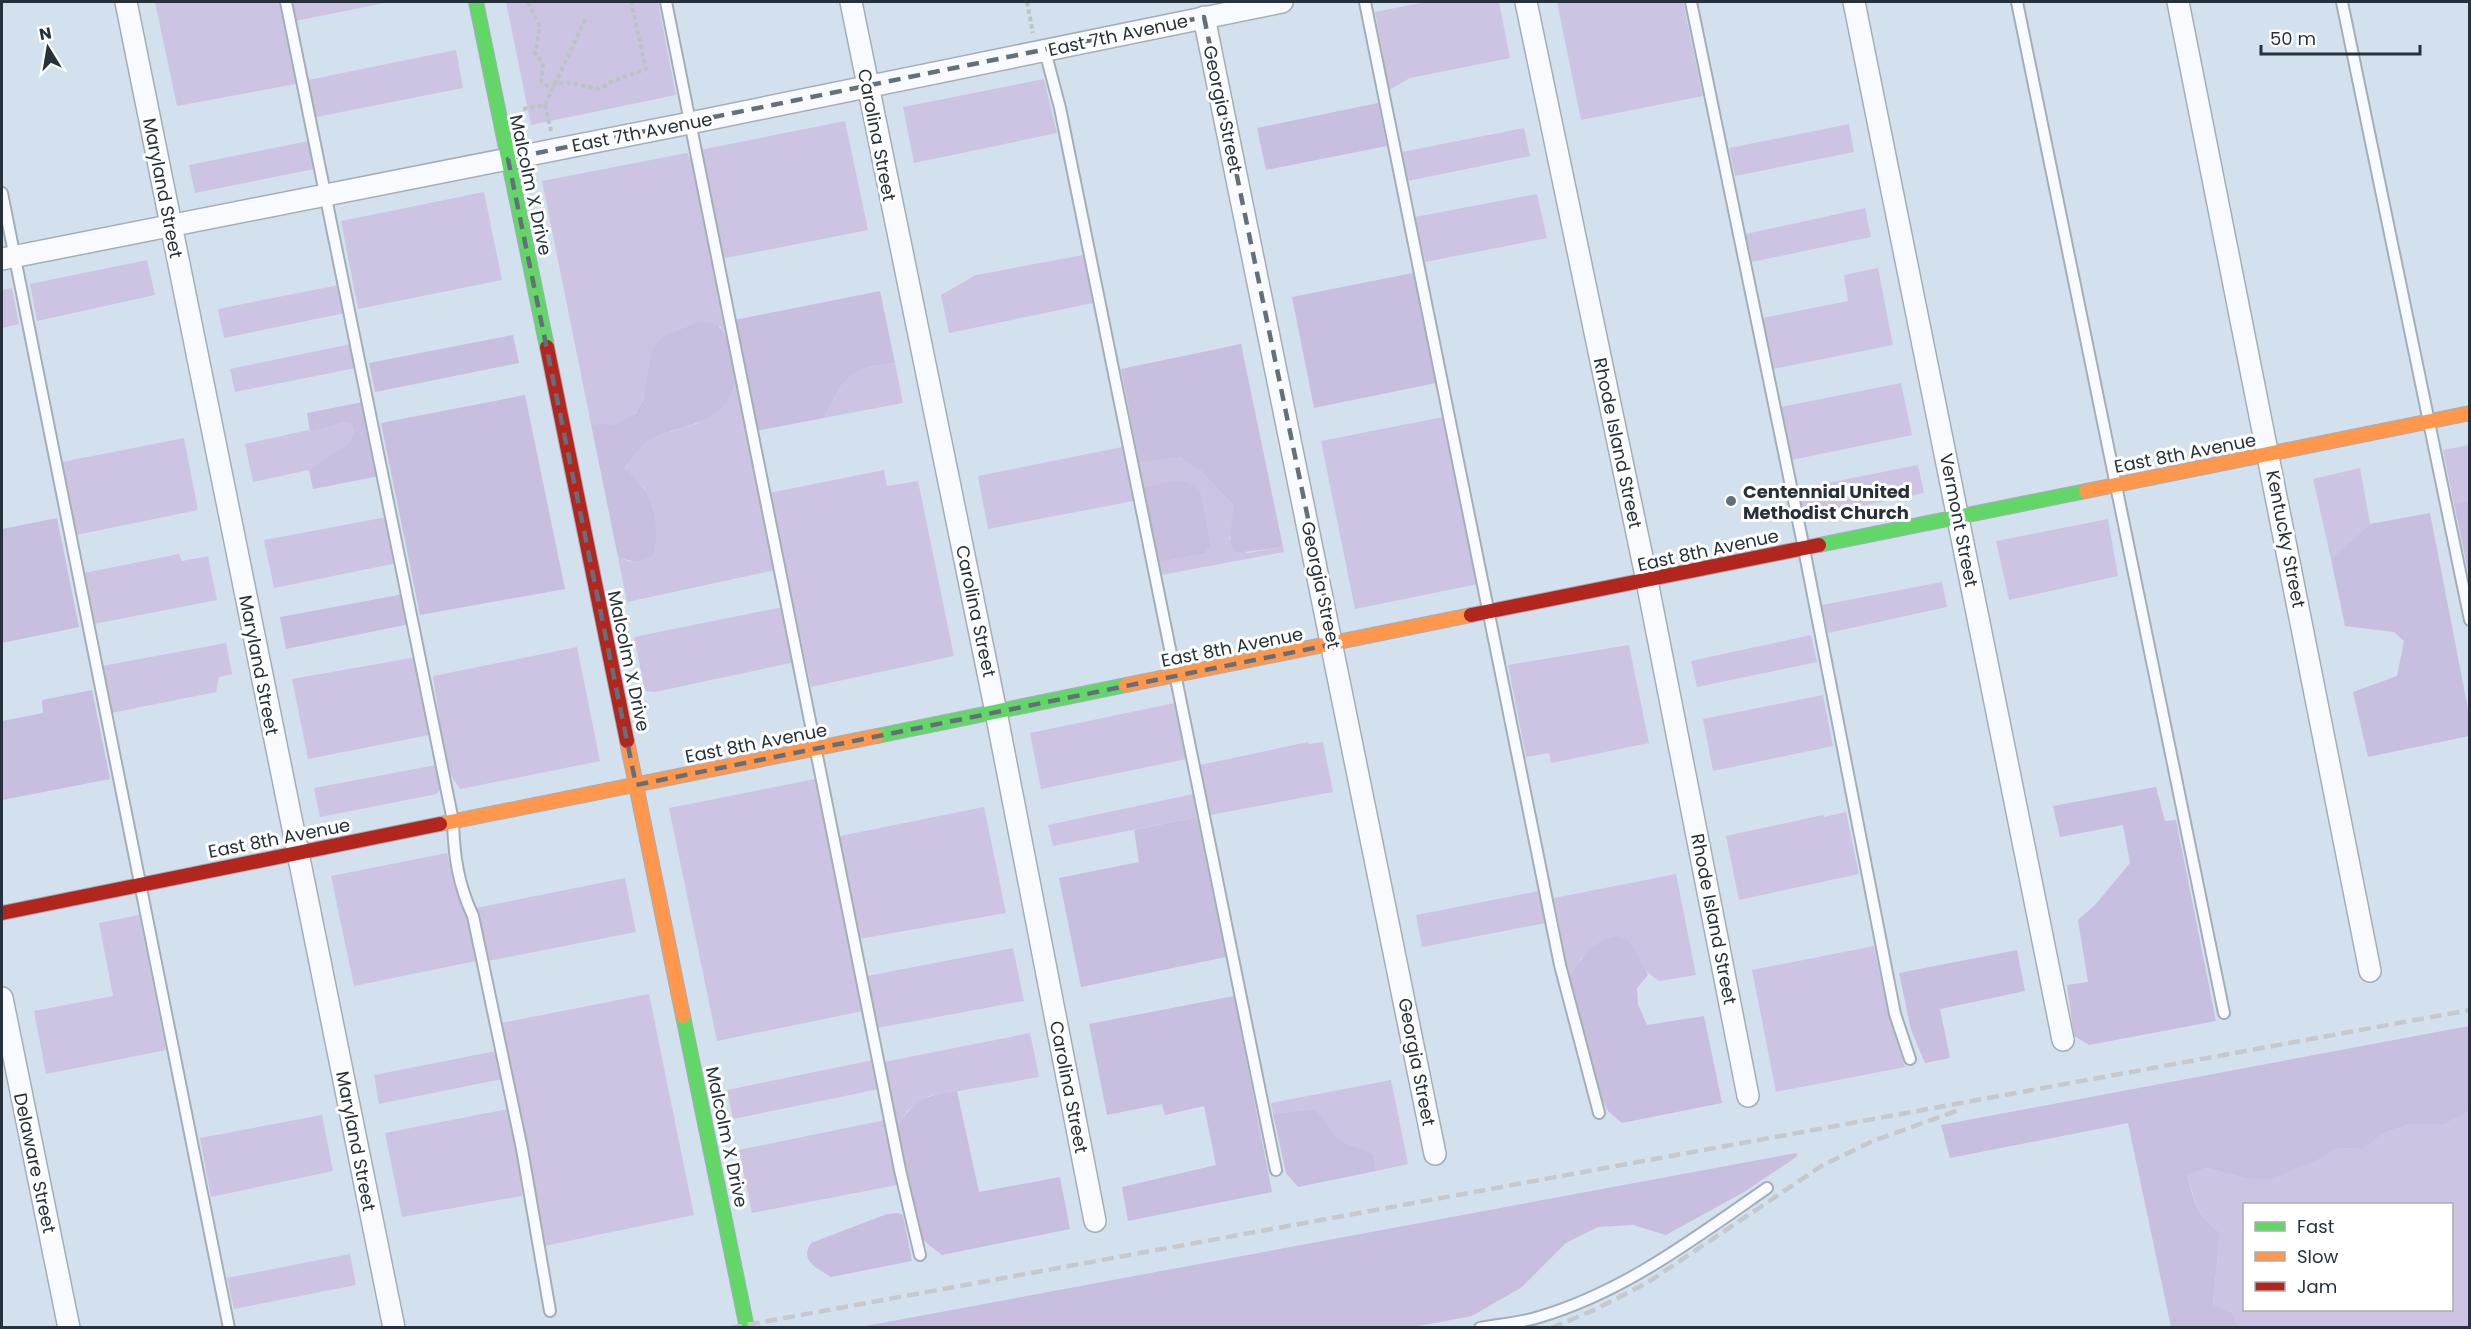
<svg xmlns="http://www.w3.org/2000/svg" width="2471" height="1329" font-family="Poppins,sans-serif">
<rect width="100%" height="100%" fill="#d3e1ef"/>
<g fill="#ccc4e2" fill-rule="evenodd">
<polygon points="155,2 279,2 296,84 177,106"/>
<polygon points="291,2 390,2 295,21"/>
<polygon points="506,2 658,2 676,95 531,125"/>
<polygon points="1426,2 1499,2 1510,58 1410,78 1389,90 1375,12"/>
<polygon points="1557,2 1683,2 1703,96 1581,120"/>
<polygon points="456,50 463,88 316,117 308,80"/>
<polygon points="1044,79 1057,133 914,163 903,107"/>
<polygon points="845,121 868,230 721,259 700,150"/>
<polygon points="1849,124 1854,152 1735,176 1729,148"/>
<polygon points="1524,128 1530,156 1408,181 1402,152"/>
<polygon points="308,141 314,169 195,193 189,165"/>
<path d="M687,153l4,7 35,173 -6,-7 -70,39c-3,22 -7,54 -34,60 -7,2 -17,0 -25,-1l-49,-243z"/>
<polygon points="484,192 502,280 358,309 341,221"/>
<polygon points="1537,194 1547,238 1425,262 1415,217"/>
<polygon points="1865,208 1871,237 1752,262 1746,234"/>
<polygon points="1083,255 1093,303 949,333 941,295 976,275"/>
<polygon points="147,260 155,295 37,321 30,284"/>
<polygon points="1878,268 1893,345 1773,369 1763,318 1848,301 1844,275"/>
<polygon points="339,285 345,313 224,338 218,309"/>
<polygon points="12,288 19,324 2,328 2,290"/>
<polygon points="351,344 356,368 235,392 230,369"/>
<path d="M895,363l8,40 -79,15c21,-40 22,-50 71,-55z"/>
<polygon points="735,375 776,570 627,602 618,557 630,562 656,546 652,513 645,489 625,469 639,448 651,438 698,423 727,400"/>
<polygon points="1901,383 1912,435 1792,460 1781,407"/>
<polygon points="1443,417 1478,584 1355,609 1321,441"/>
<polygon points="345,422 352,424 354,431 350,442 309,470 253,482 245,444"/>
<polygon points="184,438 198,510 76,535 62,462"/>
<polygon points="2469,445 2469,501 2454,504 2443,450"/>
<polygon points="1122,447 1133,501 988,529 978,476"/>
<path d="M1165,457c4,0 10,-1 14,0 12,3 52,38 55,49 2,11 -2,23 -5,33l18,14 36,-6 1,5 -123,23 -2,-13 46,-8 6,-9 -10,-53 -30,-11 -27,6 -5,-25z"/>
<polygon points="1918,465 1924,493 1804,518 1798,489"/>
<polygon points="2360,468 2370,524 2331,559 2313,479"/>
<polygon points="884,470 887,486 918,481 954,656 811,687 769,493"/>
<polygon points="387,517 397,563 274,588 264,540"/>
<polygon points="2108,519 2118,576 2009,600 1996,541"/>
<polygon points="179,554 182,561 208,556 217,600 94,624 84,573"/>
<polygon points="1942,582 1947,607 1828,633 1822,605"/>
<polygon points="783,607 795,662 655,692 645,691 634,637"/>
<polygon points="1811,635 1817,662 1697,687 1691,661"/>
<polygon points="226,643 232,674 219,677 216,692 111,713 102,666"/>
<polygon points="1629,645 1649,743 1551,763 1549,753 1526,757 1508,665"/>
<polygon points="577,647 600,761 460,789 448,771 445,762 433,676"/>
<polygon points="417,657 429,735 308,759 292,679"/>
<polygon points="1823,695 1833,746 1713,771 1703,719"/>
<polygon points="1175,703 1186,759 1041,789 1030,733"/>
<polygon points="1308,742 1309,744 1323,742 1333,792 1210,815 1200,765"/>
<polygon points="436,765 441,788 437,794 320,817 314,788"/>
<polygon points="815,779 863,1011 717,1041 669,808"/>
<polygon points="1193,794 1197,817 1053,846 1048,825"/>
<polygon points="984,807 1006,913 859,939 840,836"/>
<polygon points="1846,812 1859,874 1739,900 1726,836 1823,815 1824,817"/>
<polygon points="447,853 454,885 465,908 476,961 354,986 331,876"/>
<polygon points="1676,874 1696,975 1659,981 1643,969 1629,941 1582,957 1569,977 1554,898"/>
<polygon points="625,878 636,932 488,961 476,908"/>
<polygon points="1539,891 1546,923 1422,947 1416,915"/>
<polygon points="139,915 166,1050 46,1074 34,1011 113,996 99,923"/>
<polygon points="1874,946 1889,1016 1905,1067 1776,1092 1752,970"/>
<polygon points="1013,948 1024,1001 877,1028 867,976"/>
<polygon points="649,994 694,1215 544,1246 528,1149 501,1023"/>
<polygon points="1030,1033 1039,1077 929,1096 908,1110 897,1127 884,1062"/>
<polygon points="496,1051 502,1079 379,1104 374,1075"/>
<polygon points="873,1060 879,1089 733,1119 727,1090"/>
<path d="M1391,1080l17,84 -32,7 -2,-16c-10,-8 -24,-8 -35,-15 -13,-9 -11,-24 -26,-31l-40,5 -2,-11z"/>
<polygon points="508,1109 519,1165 522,1196 402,1217 385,1133"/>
<path d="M2469,1111v216h-231l-6,-14 -19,-9 7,-72c-23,-14 -25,-33 -33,-57l20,-7 37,10 72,-17 21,-13 26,1 21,-16 27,-9h34zM2244,1204h208v106h-208z"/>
<polygon points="322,1115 333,1171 211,1197 200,1138"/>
<polygon points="885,1120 897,1185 752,1213 739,1150"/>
<polygon points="350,1254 356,1285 234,1309 227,1278"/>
</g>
<g fill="#c8bedf">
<polygon points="1378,103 1387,146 1266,170 1257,128"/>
<polygon points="1413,273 1436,383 1314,408 1292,297"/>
<path d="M880,291l15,72c-49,5 -50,15 -71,55l-68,13 -22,-111z"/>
<path d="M699,322c17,1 26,5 30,22 2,9 7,22 6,32 -4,48 -49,47 -82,62 -13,6 -20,20 -28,30 6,7 14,14 20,22 9,13 16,52 7,66 -13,7 -21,6 -34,1l-27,-133 24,1 20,-11 8,-14 10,-52 9,-11z"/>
<polygon points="513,335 519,363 375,392 369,363"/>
<path d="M1241,344l42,203 -47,6c-12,-12 -2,-32 -2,-48l-33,-34 -21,-14 -41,5 -18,-93z"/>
<polygon points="525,395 565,589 420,615 381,423"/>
<polygon points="363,402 379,476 313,489 309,470 350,442 354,431 352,424 345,422 310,431 307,413"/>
<polygon points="1171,481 1188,482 1201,492 1211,545 1205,554 1159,562 1144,487"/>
<polygon points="2469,501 2470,501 2469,576 2454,504"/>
<polygon points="2430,513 2469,714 2469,736 2368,757 2353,692 2397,676 2404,641 2394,632 2345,626 2331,559 2370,524"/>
<polygon points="57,518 79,627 2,643 2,529"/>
<polygon points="404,594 410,624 286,649 280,617"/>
<polygon points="92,690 110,779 2,800 2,721 43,713 42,700"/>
<polygon points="2156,787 2165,821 2176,820 2216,1021 2089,1045 2074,1036 2067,985 2088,982 2078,920 2096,904 2130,863 2123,825 2060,837 2053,806"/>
<polygon points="1197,817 1226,957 1081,987 1059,878 1139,862 1134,830"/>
<path d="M1619,936l10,5 19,34 -11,13 1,16 9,21 57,-9 18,87 -100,20 -14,-12 -6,-12 -33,-122c13,-20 25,-38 50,-41z"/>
<polygon points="2017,950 2025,991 1940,1009 1950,1058 1925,1063 1911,1030 1899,973"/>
<polygon points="1234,996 1272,1192 1128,1221 1122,1187 1216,1165 1204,1106 1165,1115 1162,1104 1107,1115 1089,1024"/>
<path d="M2469,1026v85l-24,13h-34l-27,9 -21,16 -26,-1 -21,13 -47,18 -25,-1 -37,-10 -20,7c7,24 10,43 33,57l-7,72 19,9 6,14h-67l-43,-204 -178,35 -9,-33z"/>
<path d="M957,1091l22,101 81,-15 10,52 -128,26 -19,-15 -26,-113c19,-29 27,-31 60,-36z"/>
<path d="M1313,1109c15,7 13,22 27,31 10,7 24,7 34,15l2,16 -78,16 -12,-14 -13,-59z"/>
<polygon points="1796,1153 1798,1155 1792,1160 1744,1192 1666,1235 1633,1225 1598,1227 1566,1243 1522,1287 1472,1316 1408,1328 860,1327"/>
<path d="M898,1213l5,2 9,46 -81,16c-14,-9 -32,-16 -20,-34l76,-29z"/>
</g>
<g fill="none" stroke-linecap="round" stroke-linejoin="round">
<g stroke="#a3aeb9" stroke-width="14">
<g id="lane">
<path d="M286,2l167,819c1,35 5,63 20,95l49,233 28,162"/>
<polyline points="666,2 900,1170 920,1255"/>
<polyline points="1365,2 1560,965 1599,1113"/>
<polyline points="1691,2 1804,549 1895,1014 1910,1059"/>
<polyline points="2017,2 2224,1013"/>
<polyline points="2342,2 2470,620"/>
<polyline points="1045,51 1060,108 1276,1170"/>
<polyline points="2,193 229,1328"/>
<path d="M1480,1328c20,-4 41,-5 59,-11 85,-25 156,-79 228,-129"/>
</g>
</g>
<g stroke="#a3aeb9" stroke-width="24">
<g id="street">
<polyline points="126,2 394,1328"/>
<polyline points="851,2 996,712 1095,1221"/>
<polyline points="1526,2 1647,581 1748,1096"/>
<polyline points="1854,2 2063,1040"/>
<polyline points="2178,2 2370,971"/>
<polyline points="1204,17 1435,1154"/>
<polyline points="2,259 690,123 1282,2"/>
<polyline points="2,998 69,1328"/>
</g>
</g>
<g stroke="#a3aeb9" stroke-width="16">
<g id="fast">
<polyline points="476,2 547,347"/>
<polyline points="1819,545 2086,491"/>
<polyline points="877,736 1126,685"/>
<polyline points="683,1016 747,1328"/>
</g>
</g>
<g stroke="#a3aeb9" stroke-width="16">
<g id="slow">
<polyline points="2086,491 2470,413"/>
<polyline points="1126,685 1471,615"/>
<polyline points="627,741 683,1016"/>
<polyline points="440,824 877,736"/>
</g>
</g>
<g stroke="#a3aeb9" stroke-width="16">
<g id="jam">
<polyline points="547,347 627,741"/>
<polyline points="1471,615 1819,545"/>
<polyline points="2,913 440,824"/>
</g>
</g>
<g stroke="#bcc3c7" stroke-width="4" stroke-dasharray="4.5 3" stroke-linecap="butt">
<path d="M528,2l12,24 -5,27 8,11 -2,18 7,4c23,-6 29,-1 51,3l14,-8 33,-12 -15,-67"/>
<polyline points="1027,2 1033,33"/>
<polyline points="545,105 551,131"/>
<polyline points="523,109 545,105 586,18"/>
</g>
<use href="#lane" stroke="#f8fafd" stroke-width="10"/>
<use href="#street" stroke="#f8fafd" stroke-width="21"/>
<use href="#fast" stroke="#63d668" stroke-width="14"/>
<use href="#slow" stroke="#ff974d" stroke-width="14"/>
<use href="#jam" stroke="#b3261e" stroke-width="14"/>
<g stroke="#c5c9cd" stroke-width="4.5" stroke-dasharray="12 6" stroke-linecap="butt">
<polyline points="730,1328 2470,1010"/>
<polyline points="1551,1328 1592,1311 1647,1283 1823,1165 1873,1141 1959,1110"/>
</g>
</g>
<path fill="none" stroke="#636f7a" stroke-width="4.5" stroke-dasharray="12 8" stroke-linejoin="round" d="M1204,17l130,627 -698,141 -128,-626z"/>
<circle fill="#636f7a" stroke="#fff" stroke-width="2" cx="1731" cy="501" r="6"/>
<g text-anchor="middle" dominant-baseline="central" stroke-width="6" stroke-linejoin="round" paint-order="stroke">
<g font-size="18" fill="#26313b" stroke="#fff">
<text transform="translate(1118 35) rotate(-12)">East 7th Avenue</text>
<text transform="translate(1223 109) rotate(78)">Georgia Street</text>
<text transform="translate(642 132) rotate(-11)">East 7th Avenue</text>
<text transform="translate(877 135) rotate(79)">Carolina Street</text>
<text transform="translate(531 185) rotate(78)">Malcolm X Drive</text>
<text transform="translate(163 188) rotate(79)">Maryland Street</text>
<text transform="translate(1618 443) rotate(78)">Rhode Island Street</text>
<text transform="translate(2185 453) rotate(-11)">East 8th Avenue</text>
<text transform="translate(1959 520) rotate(79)">Vermont Street</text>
<text transform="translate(2286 539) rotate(79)">Kentucky Street</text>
<text transform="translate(1708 550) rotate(-12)">East 8th Avenue</text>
<text transform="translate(1321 585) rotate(78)">Georgia Street</text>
<text transform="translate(976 611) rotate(78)">Carolina Street</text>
<text transform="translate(1232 647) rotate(-11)">East 8th Avenue</text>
<text transform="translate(629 661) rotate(78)">Malcolm X Drive</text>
<text transform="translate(259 665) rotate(79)">Maryland Street</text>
<text transform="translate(756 743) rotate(-11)">East 8th Avenue</text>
<text transform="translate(279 838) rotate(-11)">East 8th Avenue</text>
<text transform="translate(1714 919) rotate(79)">Rhode Island Street</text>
<text transform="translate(1417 1062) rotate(79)">Georgia Street</text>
<text transform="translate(1069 1087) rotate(79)">Carolina Street</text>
<text transform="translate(727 1137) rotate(78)">Malcolm X Drive</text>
<text transform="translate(356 1141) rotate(79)">Maryland Street</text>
<text transform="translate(35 1163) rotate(78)">Delaware Street</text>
</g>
<g font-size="18" font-weight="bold" fill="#26313b" stroke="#fff" text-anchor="start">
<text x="1743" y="491">Centennial United<tspan x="1743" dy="21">Methodist Church</tspan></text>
</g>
</g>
<rect width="2471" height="1329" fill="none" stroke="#26313b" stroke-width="6"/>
<rect x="2243" y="1203" width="210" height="108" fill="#ffffff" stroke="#a8adb1" stroke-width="1.5"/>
<rect x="2255" y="1222" width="30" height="9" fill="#63d668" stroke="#a8adb1" stroke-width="1.5"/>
<text x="2297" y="1233" font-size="18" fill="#26313b">Fast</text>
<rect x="2255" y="1252" width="30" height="9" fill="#ff974d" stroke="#a8adb1" stroke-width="1.5"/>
<text x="2297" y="1263" font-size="18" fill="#26313b">Slow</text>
<rect x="2255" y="1282" width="30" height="9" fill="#b3261e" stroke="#a8adb1" stroke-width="1.5"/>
<text x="2297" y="1293" font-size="18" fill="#26313b">Jam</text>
<g transform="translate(48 48) rotate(349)" stroke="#ffffff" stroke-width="4.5" paint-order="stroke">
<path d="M0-4.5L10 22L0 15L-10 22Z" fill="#26313b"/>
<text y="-9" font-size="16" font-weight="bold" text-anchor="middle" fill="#26313b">N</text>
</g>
<path d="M2261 45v9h159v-9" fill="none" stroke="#26313b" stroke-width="3"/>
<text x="2270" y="45" font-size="18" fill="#26313b" stroke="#ffffff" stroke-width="4.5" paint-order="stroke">50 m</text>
</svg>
